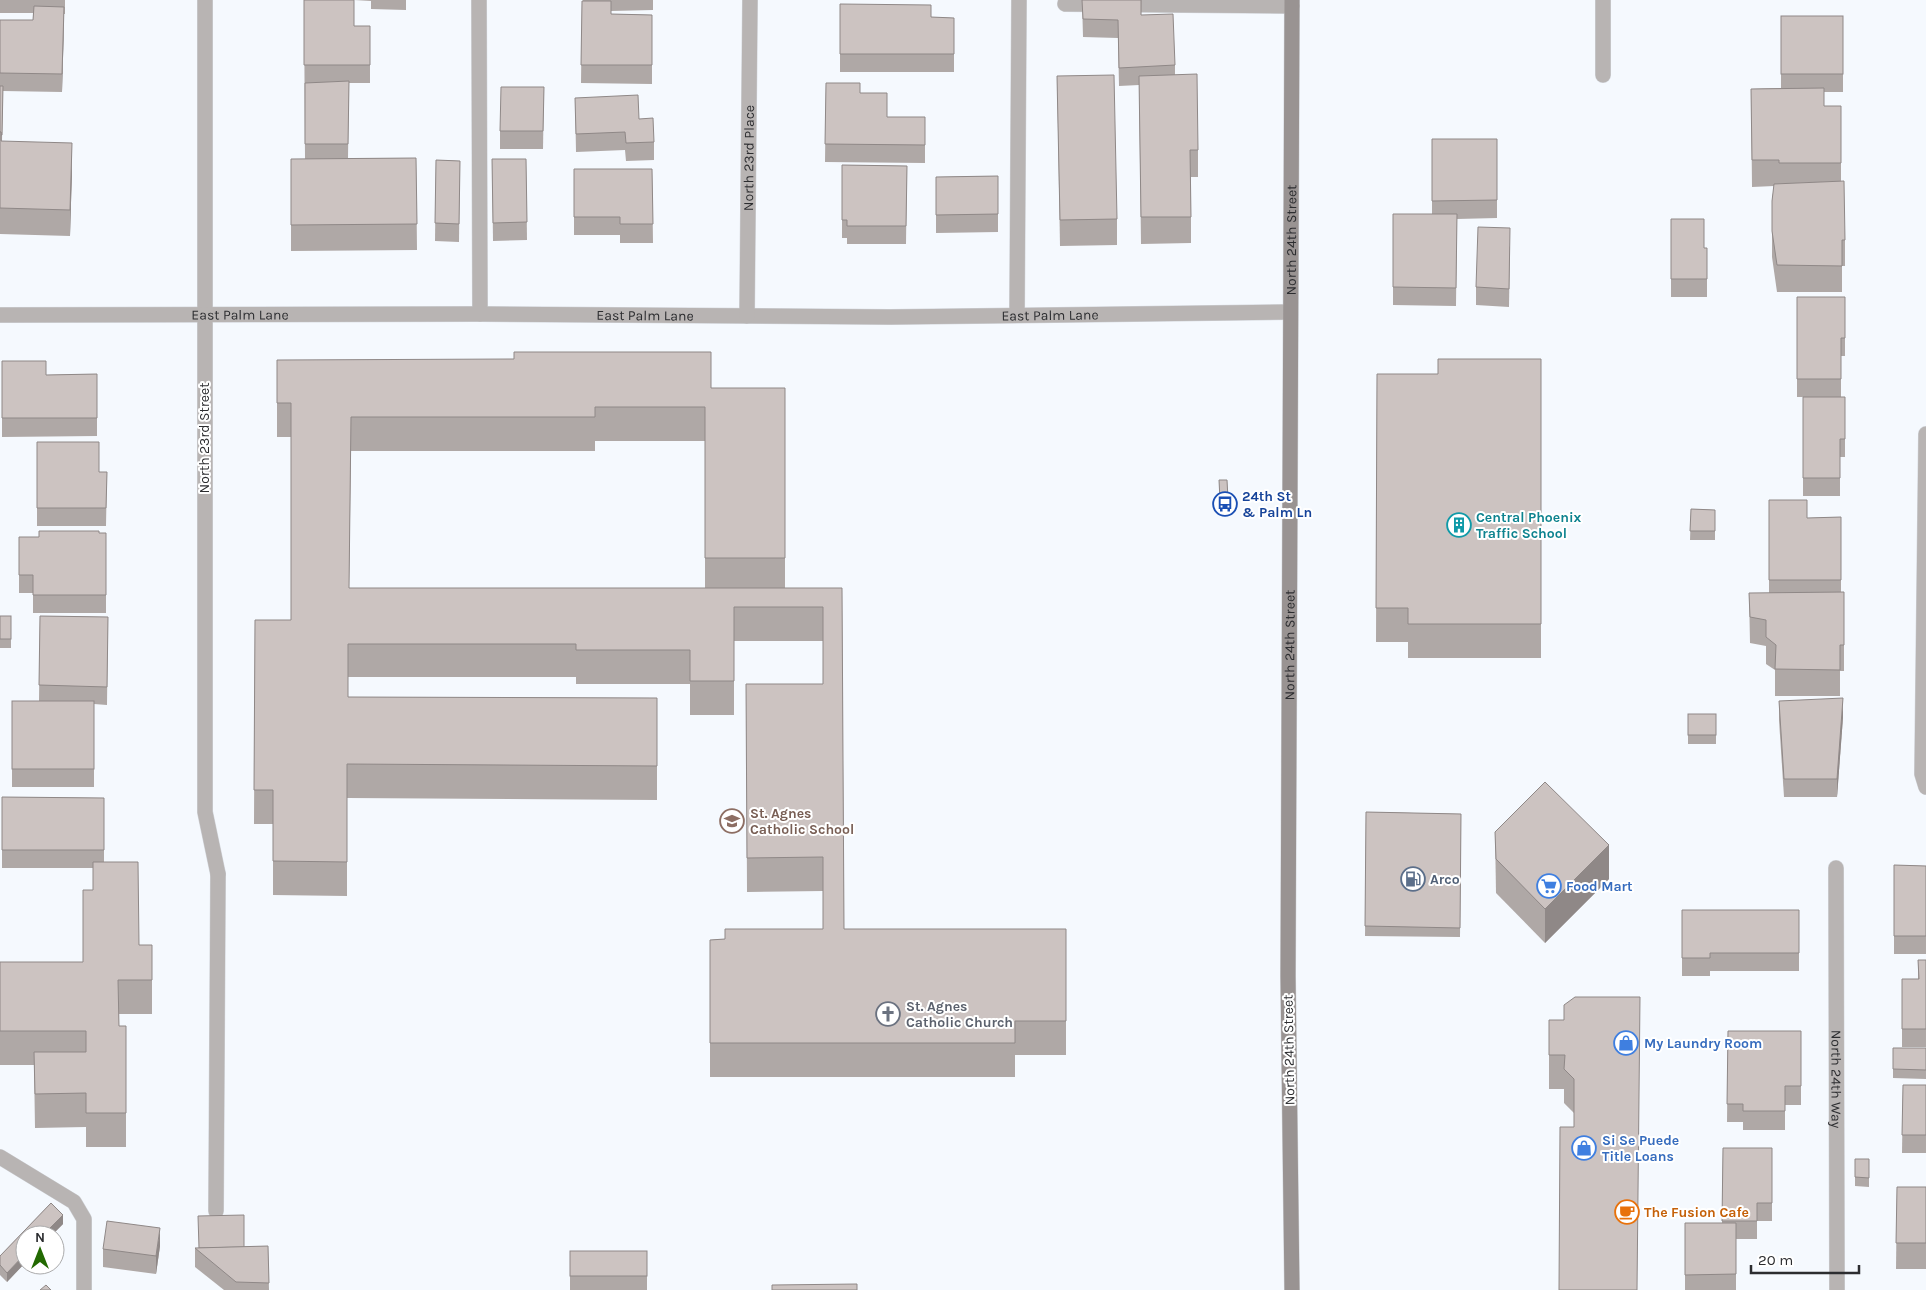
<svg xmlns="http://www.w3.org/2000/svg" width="1926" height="1290" font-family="Karla,sans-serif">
<rect width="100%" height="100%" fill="#f5f9fe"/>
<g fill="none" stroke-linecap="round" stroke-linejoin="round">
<g stroke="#d1d4d9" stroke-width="16">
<g id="lane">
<polyline points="479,0 480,314"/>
<polyline points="1066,0 1065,4 1292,6"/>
<polyline points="1603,75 1603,0"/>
<polyline points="1017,315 1019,0"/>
<polyline points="0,1157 74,1202 84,1219 84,1290"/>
<polyline points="216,1211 218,874"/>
</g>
</g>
<g stroke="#d1d4d9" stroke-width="16">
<g id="street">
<polyline points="205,0 205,812 218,874"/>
<path id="s1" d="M0,315l480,-1 410,3 400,-5"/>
<path id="s2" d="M747,316l3,-316"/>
<polyline points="1926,434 1922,774 1926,787"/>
<path id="s3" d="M1836,868l1,422"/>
</g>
</g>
<g stroke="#d1d4d9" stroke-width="16">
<g id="secondary">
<path id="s4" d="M1292,1290l-4,-314 4,-976"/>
</g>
</g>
<use href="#lane" stroke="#b8b4b3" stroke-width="15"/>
<use href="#street" stroke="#b8b4b3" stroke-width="15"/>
<use href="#secondary" stroke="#999392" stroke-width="15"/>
</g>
<g fill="#afa8a6" fill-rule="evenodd">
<polygon points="0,0 65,0 65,14 64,14 62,92 3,91 2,141 72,170 70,236 0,234 0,20 33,20 33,13 0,13"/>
<polygon points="304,0 406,0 406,10 371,9 371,1 354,0 354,26 370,26 370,83 349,83 348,158 416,158 417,250 291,251 291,159 305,159"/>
<polygon points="583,0 653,0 653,10 611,11 611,14 652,15 652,84 581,83 582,1 583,1"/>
<polygon points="1080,0 1142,0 1141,15 1175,65 1175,75 1198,150 1198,177 1191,177 1191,243 1141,244 1139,85 1119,86 1118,38 1083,37 1082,0"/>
<polygon points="840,4 931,17 954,18 954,72 840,72"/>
<polygon points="1781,16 1843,16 1843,92 1824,92 1824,106 1841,106 1841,181 1845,240 1845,266 1842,266 1842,292 1777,292 1772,257 1772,201 1774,186 1752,187 1751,89 1781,88"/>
<polygon points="1057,76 1117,219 1117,245 1060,246"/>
<polygon points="826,83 860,93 887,117 925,117 925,163 825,162"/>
<polygon points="544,87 543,149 500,149 500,131"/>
<polygon points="575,98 639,119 654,142 654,160 626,161 625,150 576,152"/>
<polygon points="1432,139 1497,139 1497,218 1457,219 1456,306 1393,305 1393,214 1432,214"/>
<polygon points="492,159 526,159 527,240 493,241"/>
<polygon points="436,160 460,161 459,242 435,241"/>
<polygon points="842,165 907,166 906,244 847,244 847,238 842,238"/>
<polygon points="574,169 652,169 653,243 620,243 620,235 574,235"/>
<polygon points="998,176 998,232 936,233 936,177"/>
<polygon points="1671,219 1704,248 1707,248 1707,297 1671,297"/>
<polygon points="1510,246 1509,307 1476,305 1476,287"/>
<polygon points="1797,297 1845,297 1845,356 1841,356 1841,397 1845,397 1845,457 1840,457 1840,496 1803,496 1803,397 1797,397"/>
<polygon points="1541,359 1541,658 1408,658 1408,642 1376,642 1377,374 1438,374"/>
<path d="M277,360l434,28h74v200h57l2,341h222v126h-51v22h-305v-137l15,-1 98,-10v-38l-76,1 -1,-208h77v-43h-89v74h-44v-31h-114v-7h-228v20l309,1v102l-310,-2v98l-74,-1v-71h-19l1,-204h36v-183h-14zM595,441h110v147h-356l2,-137h244z"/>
<polygon points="2,361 46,375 97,374 97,436 2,437"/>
<polygon points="37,442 99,472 107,472 106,526 37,526"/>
<polygon points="1219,480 1227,480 1228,508 1220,509"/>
<polygon points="1769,500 1807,518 1841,517 1841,592 1844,592 1844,671 1840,671 1840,696 1775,696 1775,670 1766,664 1766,646 1750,643 1749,593 1769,593"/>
<polygon points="1691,509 1715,510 1715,540 1690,540"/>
<polygon points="99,533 106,533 106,613 33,613 33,593 19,593 19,537 39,537"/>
<rect x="0" y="616" width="11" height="32"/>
<polygon points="40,616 108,617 107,705 94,704 94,787 12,787 12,701 39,701"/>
<polygon points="1779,701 1843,717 1837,797 1784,797 1779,720"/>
<rect x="1688" y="714" width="28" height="30"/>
<polygon points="2,797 104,798 104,862 139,945 152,945 152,1014 119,1014 119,1026 126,1026 126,1147 86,1147 86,1127 35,1128 34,1065 0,1065 0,962 83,962 93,890 93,868 2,868"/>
<polygon points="1366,812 1461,814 1460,937 1365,936"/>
<polygon points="1495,832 1609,879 1545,943 1496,893"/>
<polygon points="1894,865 1926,866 1926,954 1894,954"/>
<polygon points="1682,910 1799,910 1799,971 1710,971 1710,976 1682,976"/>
<polygon points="1918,960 1926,960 1926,1047 1902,1047 1902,979 1918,979"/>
<polygon points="1549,1020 1564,1020 1637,1290 1574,1127 1574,1113 1564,1103 1564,1089 1549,1089"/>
<polygon points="1728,1031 1801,1031 1801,1105 1785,1105 1785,1130 1743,1130 1743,1122 1727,1122"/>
<polygon points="1893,1048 1926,1048 1926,1079 1893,1078"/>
<polygon points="1903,1085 1926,1085 1926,1153 1902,1153"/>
<polygon points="1723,1148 1772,1148 1772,1221 1757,1221 1757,1239 1736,1239 1736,1290 1685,1290 1685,1223 1722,1223"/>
<polygon points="1855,1159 1869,1159 1869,1187 1855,1186"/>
<polygon points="1897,1187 1926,1187 1926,1269 1896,1269"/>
<polygon points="51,1203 63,1215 63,1224 52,1235 25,1235 25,1263 7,1282 0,1275 0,1256"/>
<polygon points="160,1246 156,1274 103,1267 103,1249"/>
<polygon points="268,1246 269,1290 224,1290 195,1267 195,1248"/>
<rect x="570" y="1251" width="77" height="39"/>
</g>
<g fill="#8f8887">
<polygon points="64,7 64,25 62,92 62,74"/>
<polygon points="72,143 72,170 70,236 70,210"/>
<polygon points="1843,698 1843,717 1837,797 1837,779"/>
<polygon points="1609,845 1609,879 1545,943 1545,909"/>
<polygon points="63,1215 63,1224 52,1235 43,1235"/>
<polygon points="160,1228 160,1246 156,1274 156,1256"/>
<polygon points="25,1254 25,1263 7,1282 7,1273"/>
</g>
<g fill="#ccc3c1" stroke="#8f8887">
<polygon points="304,0 354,0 354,26 370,26 370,65 304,65"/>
<polygon points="1082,0 1141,0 1141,15 1173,14 1175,65 1119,68 1118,20 1083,19"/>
<polygon points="582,1 611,1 611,14 652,15 652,65 581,65"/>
<polygon points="840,4 931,5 931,17 954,18 954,54 840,54"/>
<polygon points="34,6 64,7 62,74 0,73 0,20 33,20"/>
<rect x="1781" y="16" width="62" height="58"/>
<polygon points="1197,74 1198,150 1190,150 1191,217 1141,217 1139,76"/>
<polygon points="1114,75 1117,219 1060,220 1057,76"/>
<polygon points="349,81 348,144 305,144 305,83"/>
<polygon points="826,83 860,83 860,93 887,93 887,117 925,117 925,145 825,144"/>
<polygon points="0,86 3,86 2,135 1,135 1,132 0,132"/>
<polygon points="501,87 544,87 543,131 500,131"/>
<polygon points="1824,88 1824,106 1841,106 1841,163 1779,163 1779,160 1752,160 1751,89"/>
<polygon points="638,95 639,119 653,118 654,142 626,143 625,132 576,134 575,98"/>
<polygon points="0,132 1,132 1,141 72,143 70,210 0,208"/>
<polygon points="1432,139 1497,139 1497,200 1432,201"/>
<polygon points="416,158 417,224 291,225 291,159"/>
<polygon points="492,159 526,159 527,222 493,223"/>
<polygon points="436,160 460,161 459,224 435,223"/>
<polygon points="842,165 907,166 906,226 847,226 847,220 842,220"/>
<polygon points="574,169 652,169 653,224 620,224 620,217 574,217"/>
<polygon points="998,176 998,214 936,215 936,177"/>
<polygon points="1844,181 1845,240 1842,240 1842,266 1777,265 1772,231 1772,201 1774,184"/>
<polygon points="1393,214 1457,214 1456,288 1393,287"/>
<polygon points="1671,219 1704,219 1704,248 1707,248 1707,279 1671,279"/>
<polygon points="1478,227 1510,228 1509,289 1476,287"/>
<polygon points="1797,297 1845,297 1845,338 1841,338 1841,379 1797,379"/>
<polygon points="514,352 711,352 711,388 785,388 785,558 705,558 705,407 595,407 595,417 351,417 349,588 842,588 844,929 1066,929 1066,1021 1015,1021 1015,1043 710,1043 710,940 725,939 725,929 823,929 823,857 747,858 746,684 823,684 823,607 734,607 734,681 690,681 690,650 576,650 576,644 348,644 348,697 657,698 657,766 347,764 347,862 273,861 273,790 254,790 255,620 291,620 291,403 277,403 277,360 514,359"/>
<polygon points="1438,359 1541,359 1541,624 1408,624 1408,608 1376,608 1377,374 1438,374"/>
<polygon points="2,361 46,361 46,375 97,374 97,418 2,418"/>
<polygon points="1803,397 1845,397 1845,439 1840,439 1840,478 1803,478"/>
<polygon points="37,442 99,442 99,472 107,472 106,508 37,508"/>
<polygon points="1219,480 1227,480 1228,499 1220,500"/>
<polygon points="1769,500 1807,500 1807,518 1841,517 1841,580 1769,580"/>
<polygon points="1691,509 1715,510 1715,531 1690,531"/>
<polygon points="39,531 99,531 99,533 106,533 106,595 33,595 33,575 19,575 19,537 39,537"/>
<polygon points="1844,592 1844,645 1840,645 1840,670 1775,669 1776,645 1766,637 1766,620 1750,617 1749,593"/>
<rect x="0" y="616" width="11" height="23"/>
<polygon points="40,616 108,617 107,687 39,685"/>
<polygon points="1843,698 1837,779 1784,779 1779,701"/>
<rect x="12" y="701" width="82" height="68"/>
<rect x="1688" y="714" width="28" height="21"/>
<polygon points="1545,782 1609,845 1545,909 1496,859 1495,832"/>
<polygon points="2,797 104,798 104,850 2,850"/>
<polygon points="1366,812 1461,814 1460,928 1365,926"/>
<polygon points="93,862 138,862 139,945 152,945 152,980 118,980 119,1026 126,1026 126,1113 86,1113 86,1093 35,1094 34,1052 86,1052 86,1031 0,1031 0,962 83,962 83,890 93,890"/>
<polygon points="1894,865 1926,866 1926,936 1894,936"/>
<polygon points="1682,910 1799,910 1799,953 1710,953 1710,958 1682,958"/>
<polygon points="1918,960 1926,960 1926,1029 1902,1029 1902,979 1919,979"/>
<polygon points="1575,997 1640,997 1637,1290 1559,1290 1560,1127 1574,1127 1574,1079 1564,1069 1565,1055 1549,1055 1549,1020 1564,1020 1564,1005"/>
<polygon points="1728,1031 1801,1031 1801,1086 1785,1086 1785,1111 1743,1111 1743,1104 1727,1104"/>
<polygon points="1893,1048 1926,1048 1926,1070 1893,1069"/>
<polygon points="1903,1085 1926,1085 1926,1135 1902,1135"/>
<polygon points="1723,1148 1772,1148 1772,1203 1757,1203 1757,1221 1722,1221"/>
<polygon points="1855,1159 1869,1159 1869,1178 1855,1177"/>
<polygon points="1897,1187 1926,1187 1926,1243 1896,1243"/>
<polygon points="51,1203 63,1215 43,1235 25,1235 25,1254 7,1273 0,1265 0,1256"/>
<polygon points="244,1215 244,1247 199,1248 198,1216"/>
<polygon points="107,1221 160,1228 156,1256 103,1249"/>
<polygon points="1685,1223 1736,1223 1736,1274 1685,1275"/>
<polygon points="268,1246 269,1283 236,1282 195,1248"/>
<rect x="570" y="1251" width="77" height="25"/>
<polygon points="857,1284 857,1290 772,1290 772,1285"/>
<polygon points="46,1285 51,1290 40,1290"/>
</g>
<defs>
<g id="bus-ring" transform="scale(1.25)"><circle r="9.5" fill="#fff" stroke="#1a4fb4" stroke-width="1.5"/><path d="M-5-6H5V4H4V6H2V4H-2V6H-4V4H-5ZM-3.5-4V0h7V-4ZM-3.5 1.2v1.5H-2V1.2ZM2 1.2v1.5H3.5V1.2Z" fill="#1a4fb4"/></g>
<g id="building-ring" transform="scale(1.25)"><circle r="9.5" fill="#fff" stroke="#0f9aa8" stroke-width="1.5"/><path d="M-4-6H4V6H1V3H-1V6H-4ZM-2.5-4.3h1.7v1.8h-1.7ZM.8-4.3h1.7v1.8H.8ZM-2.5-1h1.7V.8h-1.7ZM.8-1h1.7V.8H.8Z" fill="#0f9aa8"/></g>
<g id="school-ring" transform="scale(1.25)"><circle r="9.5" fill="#fff" stroke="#8d6e63" stroke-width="1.5"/><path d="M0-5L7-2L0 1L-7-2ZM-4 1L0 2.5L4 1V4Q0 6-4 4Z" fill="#8d6e63"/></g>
<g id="fuel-ring" transform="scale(1.25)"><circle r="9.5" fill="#fff" stroke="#5c6f8a" stroke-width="1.5"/><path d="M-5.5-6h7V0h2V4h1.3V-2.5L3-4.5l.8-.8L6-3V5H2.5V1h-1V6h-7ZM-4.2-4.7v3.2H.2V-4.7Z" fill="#5c6f8a"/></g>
<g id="supermarket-ring" transform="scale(1.25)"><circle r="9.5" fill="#fff" stroke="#3f7fe0" stroke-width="1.5"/><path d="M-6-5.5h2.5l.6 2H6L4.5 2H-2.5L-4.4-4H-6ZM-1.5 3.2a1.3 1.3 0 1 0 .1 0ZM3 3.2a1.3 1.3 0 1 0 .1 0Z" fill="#3f7fe0"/></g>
<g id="church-ring" transform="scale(1.25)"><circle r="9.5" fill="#fff" stroke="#6b7280" stroke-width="1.5"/><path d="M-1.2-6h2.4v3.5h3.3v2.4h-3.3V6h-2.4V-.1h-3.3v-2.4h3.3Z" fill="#6b7280"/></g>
<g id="shop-ring" transform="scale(1.25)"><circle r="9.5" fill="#fff" stroke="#3f7fe0" stroke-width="1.5"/><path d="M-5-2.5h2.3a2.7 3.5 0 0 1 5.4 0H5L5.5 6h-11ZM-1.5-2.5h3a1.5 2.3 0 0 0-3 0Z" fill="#3f7fe0"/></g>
<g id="cafe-ring" transform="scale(1.25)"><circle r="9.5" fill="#fff" stroke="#e8710a" stroke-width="1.5"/><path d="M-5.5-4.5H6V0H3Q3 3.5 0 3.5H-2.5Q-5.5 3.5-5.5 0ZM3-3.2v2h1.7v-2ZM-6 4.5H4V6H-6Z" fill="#e8710a"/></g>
</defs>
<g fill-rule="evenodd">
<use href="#bus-ring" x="1225" y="504"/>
<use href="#building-ring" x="1459" y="525"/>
<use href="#school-ring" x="732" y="821"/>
<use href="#fuel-ring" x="1413" y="879"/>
<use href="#supermarket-ring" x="1549" y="886"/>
<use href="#church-ring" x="888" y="1014"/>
<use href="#shop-ring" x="1626" y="1043"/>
<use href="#shop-ring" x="1584" y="1148"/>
<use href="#cafe-ring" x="1627" y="1212"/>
</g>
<g text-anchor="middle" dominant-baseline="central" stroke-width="4" stroke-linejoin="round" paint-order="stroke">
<g font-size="14" fill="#2c2d30" stroke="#fff">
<text stroke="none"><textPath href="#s2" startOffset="158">North 23rd Place</textPath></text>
<text stroke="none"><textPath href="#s4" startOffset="1050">North 24th Street</textPath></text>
<text stroke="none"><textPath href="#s1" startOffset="645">East Palm Lane</textPath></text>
<text stroke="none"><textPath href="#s1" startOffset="1050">East Palm Lane</textPath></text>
<text stroke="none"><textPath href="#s1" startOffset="240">East Palm Lane</textPath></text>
<text transform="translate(204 438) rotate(-90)">North 23rd Street</text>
<text stroke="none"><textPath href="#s4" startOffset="645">North 24th Street</textPath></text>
<text transform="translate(1289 1050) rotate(-91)">North 24th Street</text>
<text stroke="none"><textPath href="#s3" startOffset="211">North 24th Way</textPath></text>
</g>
<g font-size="14" font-weight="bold" fill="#164399" stroke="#fff" text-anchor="start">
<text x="1242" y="496">24th St<tspan x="1242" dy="16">&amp; Palm Ln</tspan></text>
</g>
<g font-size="14" font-weight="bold" fill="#0d838f" stroke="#fff" text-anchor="start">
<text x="1476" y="517">Central Phoenix<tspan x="1476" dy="16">Traffic School</tspan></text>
</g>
<g font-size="14" font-weight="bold" fill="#785e54" stroke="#fff" text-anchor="start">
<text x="750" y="813">St. Agnes<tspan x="750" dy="16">Catholic School</tspan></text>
</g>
<g font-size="14" font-weight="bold" fill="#4e5e75" stroke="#fff" text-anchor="start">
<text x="1430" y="879">Arco</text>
</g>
<g font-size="14" font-weight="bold" fill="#366cbe" stroke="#fff" text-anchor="start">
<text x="1566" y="886">Food Mart</text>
<text x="1644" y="1043">My Laundry Room</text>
<text x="1602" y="1140">Si Se Puede<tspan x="1602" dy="16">Title Loans</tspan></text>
</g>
<g font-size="14" font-weight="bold" fill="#5b616d" stroke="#fff" text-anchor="start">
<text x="906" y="1006">St. Agnes<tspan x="906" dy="16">Catholic Church</tspan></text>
</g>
<g font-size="14" font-weight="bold" fill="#c56008" stroke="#fff" text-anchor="start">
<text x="1644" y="1212">The Fusion Cafe</text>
</g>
</g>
<g transform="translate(40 1250)"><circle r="24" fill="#ffffff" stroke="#ababac"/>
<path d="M0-4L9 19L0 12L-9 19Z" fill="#226901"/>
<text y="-8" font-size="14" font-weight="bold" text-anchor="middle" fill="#2c2d30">N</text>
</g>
<path d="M1751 1265v8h108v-8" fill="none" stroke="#2c2d30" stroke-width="2.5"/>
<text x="1758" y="1265" font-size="15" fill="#2c2d30" stroke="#ffffff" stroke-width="4" paint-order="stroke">20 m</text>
</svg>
